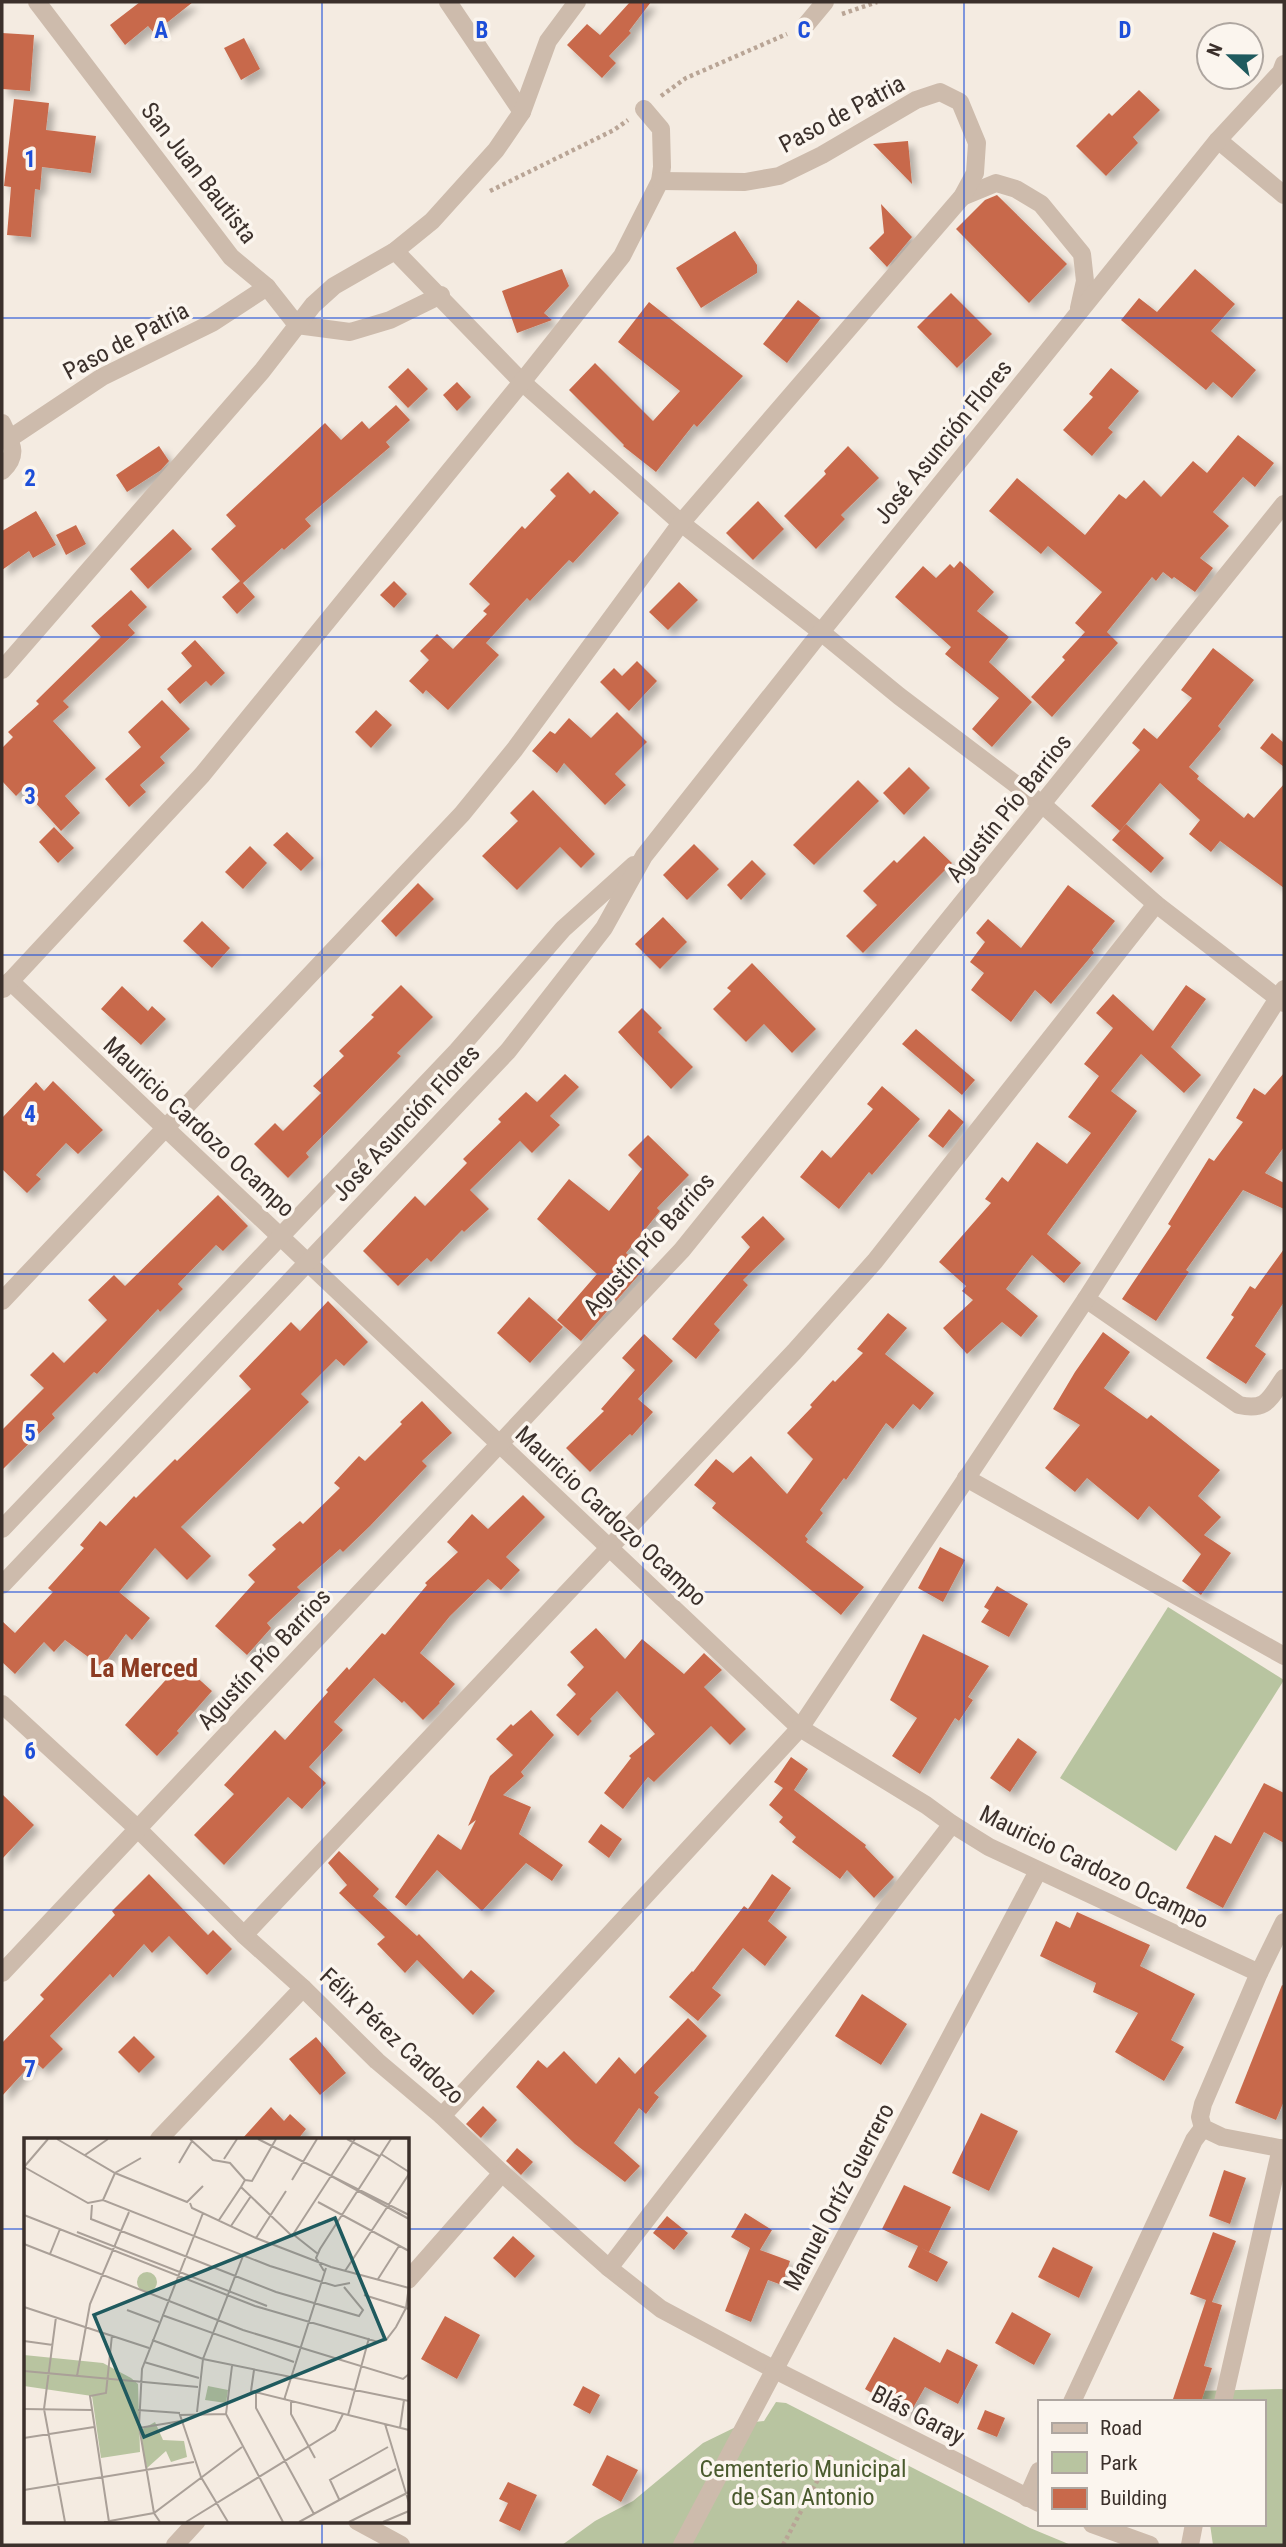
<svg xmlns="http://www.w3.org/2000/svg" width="1286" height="2547" font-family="'Roboto Condensed',sans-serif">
<defs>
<filter id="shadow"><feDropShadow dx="6" dy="6" stdDeviation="3.5" flood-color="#0004"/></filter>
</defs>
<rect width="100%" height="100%" fill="#f4ebe1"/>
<g fill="#b8c4a0">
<polygon points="1168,1607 1284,1680 1176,1851 1060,1778"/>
<polygon points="1284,2389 1284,2545 1213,2545 1210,2524 1263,2524 1263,2402 1195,2402 1194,2391"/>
<polygon points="776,2402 786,2403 1030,2528 1071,2545 562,2545 595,2521 633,2501 703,2443 744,2423 764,2421"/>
</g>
<g fill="#c8694b" filter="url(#shadow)">
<polygon points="140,2 193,2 154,33 148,26 125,45 110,25"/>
<polygon points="630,2 651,2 629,31 631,33 609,56 616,63 602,78 567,45 587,24 600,35"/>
<polygon points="2,33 34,35 30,91 2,89"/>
<polygon points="244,38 260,69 241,80 224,48"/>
<polygon points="1139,90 1160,110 1133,137 1138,143 1106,176 1076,146 1109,113 1112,116"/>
<polygon points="14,99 49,103 46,130 96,136 91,173 42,167 40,190 35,189 31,237 7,235 11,187 4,186"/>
<polygon points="908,141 912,184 873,144"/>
<polygon points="997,195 1067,264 1029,303 956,229 985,200"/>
<polygon points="881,204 912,237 887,267 869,248 884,233"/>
<polygon points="735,231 757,265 757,273 701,308 676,268"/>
<polygon points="562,269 569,286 544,313 552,320 517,333 502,291"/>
<polygon points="1195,269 1235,304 1211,331 1256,370 1232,398 1213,382 1206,390 1121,320 1139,298 1157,312"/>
<polygon points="951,293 992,334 957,368 917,327"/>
<polygon points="798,300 821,318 787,363 763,344"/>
<polygon points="649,302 743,376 697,427 694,424 656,472 623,446 624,445 569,390 595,363 653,421 680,391 618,342"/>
<polygon points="408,368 428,389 408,408 388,387"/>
<polygon points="1111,368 1139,391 1108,428 1113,432 1092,456 1063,430 1093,397 1089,394"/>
<polygon points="457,382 471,397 457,411 443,395"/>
<polygon points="396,405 410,420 386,442 390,447 305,519 311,526 284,550 282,548 243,583 255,597 237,614 222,597 240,581 211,549 236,526 226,515 325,423 341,440 362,421 369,429"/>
<polygon points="1238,435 1274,463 1255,487 1243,477 1213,512 1229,526 1200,558 1213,568 1195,592 1174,577 1172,579 1163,572 1156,581 1152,577 1107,632 1118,643 1052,717 1031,697 1065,660 1062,657 1085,632 1075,623 1102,592 1048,546 1041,554 989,511 1017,478 1085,535 1119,494 1126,499 1144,480 1161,497 1193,461 1207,473"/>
<polygon points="159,446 169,461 161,470 127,492 116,475"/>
<polygon points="848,446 879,478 841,515 845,519 816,549 784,516 826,474 824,471"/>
<polygon points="568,472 590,494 594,490 619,513 573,563 569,560 530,601 527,598 486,643 499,655 448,710 426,690 423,694 409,681 429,660 420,651 437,634 453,649 487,614 483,611 490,604 469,584 522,526 525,529 556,496 550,490"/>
<polygon points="758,501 784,529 753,560 726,533"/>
<polygon points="36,511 56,545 33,558 29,551 2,570 2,531"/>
<polygon points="76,525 86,544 66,555 56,535"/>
<polygon points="173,529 192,549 148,589 130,569"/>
<polygon points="960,561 994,592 977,611 1009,637 989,662 1032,702 992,747 972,729 999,698 945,654 951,647 895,597 923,566 936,578 950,564 954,568"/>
<polygon points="394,581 407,594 394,608 380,595"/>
<polygon points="679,582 698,600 668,630 649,612"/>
<polygon points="131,590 147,607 128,625 135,633 63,701 69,707 53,721 96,768 65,796 80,813 61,831 23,789 16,796 2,781 2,748 13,737 8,732 39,704 36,701 101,637 91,626"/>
<polygon points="195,640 225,673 211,686 206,681 180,704 167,689 192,666 181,653"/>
<polygon points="1213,648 1254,680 1218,726 1221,729 1189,767 1199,776 1197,779 1244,818 1248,813 1254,818 1284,784 1284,888 1220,841 1211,852 1189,834 1200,820 1160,783 1120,831 1091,806 1140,750 1132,743 1144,728 1157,739 1192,698 1181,690"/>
<polygon points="637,661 657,681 629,711 600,682 614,668 622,676"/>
<polygon points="162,700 190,729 160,757 165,763 140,785 146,792 129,807 105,779 141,747 128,732"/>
<polygon points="376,710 392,725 371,748 355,732"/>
<polygon points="617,712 647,742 615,774 626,785 605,805 564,763 557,773 532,751 550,731 555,734 569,718 591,738"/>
<polygon points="1272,733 1284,743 1284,767 1260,748"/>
<polygon points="909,767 930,788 904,815 883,793"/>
<polygon points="858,780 879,801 814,865 793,845"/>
<polygon points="533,790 595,854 581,868 560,847 517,890 482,856 518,821 510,813"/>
<polygon points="1126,824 1164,858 1151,873 1112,840"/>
<polygon points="54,827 74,848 58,863 39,842"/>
<polygon points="287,832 314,858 301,871 273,845"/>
<polygon points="924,836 952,863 863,953 846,936 877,905 863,891 894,860 897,863"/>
<polygon points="694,844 719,869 687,900 663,875"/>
<polygon points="250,846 267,863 243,889 225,872"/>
<polygon points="752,860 766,874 741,900 727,885"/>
<polygon points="418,883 434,899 396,937 381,921"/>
<polygon points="1068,885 1115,921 1092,950 1094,953 1051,1004 1035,990 1011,1022 971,990 984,973 970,962 985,942 976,933 988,919 1021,948"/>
<polygon points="663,917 687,942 660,969 635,944"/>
<polygon points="202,921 230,948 212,968 183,941"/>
<polygon points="752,963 816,1029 792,1053 764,1024 746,1042 713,1009 731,991 727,988"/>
<polygon points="401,985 433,1017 397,1053 401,1056 306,1153 309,1157 288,1178 254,1144 275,1123 283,1131 321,1093 313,1086 344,1056 339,1051 374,1017 371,1015"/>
<polygon points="1186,985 1206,999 1171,1047 1201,1075 1184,1093 1141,1054 1111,1091 1137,1111 1047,1234 1081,1263 1064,1283 1032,1255 1006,1289 1038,1316 1021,1337 1002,1322 967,1354 943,1328 973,1300 962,1291 966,1286 939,1262 991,1203 985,1199 1002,1177 1008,1182 1037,1142 1067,1164 1091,1133 1068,1117 1099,1076 1084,1064 1113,1028 1096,1013 1113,994 1153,1031"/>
<polygon points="122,986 148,1011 152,1006 166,1019 141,1045 101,1009"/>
<polygon points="642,1008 662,1028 658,1032 693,1067 671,1089 618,1032"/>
<polygon points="916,1029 975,1080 962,1095 902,1044"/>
<polygon points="1284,1073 1284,1147 1265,1173 1284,1183 1284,1209 1243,1190 1186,1270 1189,1272 1156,1321 1122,1299 1171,1226 1168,1224 1209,1158 1214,1161 1243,1122 1236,1118 1254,1088 1265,1095"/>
<polygon points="565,1074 579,1087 550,1116 560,1125 532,1153 520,1141 470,1190 489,1209 464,1232 462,1230 431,1262 427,1258 398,1286 363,1251 415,1196 425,1206 467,1163 463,1159 501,1122 498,1119 526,1092 537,1102"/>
<polygon points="53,1081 103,1130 78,1154 66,1143 36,1175 41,1179 27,1193 2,1169 2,1118 36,1082 44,1091"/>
<polygon points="882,1086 920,1119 872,1175 869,1172 839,1209 800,1177 822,1150 831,1158 873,1109 867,1104"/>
<polygon points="949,1109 964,1122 943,1148 928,1136"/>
<polygon points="648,1135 689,1175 657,1208 660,1211 626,1253 644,1269 581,1341 557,1320 597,1274 537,1219 569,1179 609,1211 642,1169 628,1155"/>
<polygon points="218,1195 248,1226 223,1251 216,1245 178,1284 183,1289 160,1312 158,1309 97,1374 94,1372 52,1414 55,1418 2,1470 2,1430 44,1388 30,1375 53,1352 64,1363 107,1320 88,1300 114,1275 125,1286"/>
<polygon points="763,1216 785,1239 743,1280 748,1285 714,1324 720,1330 696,1359 672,1339 750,1247 741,1237"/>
<polygon points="1284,1249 1284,1302 1255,1346 1266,1354 1246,1384 1206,1358 1234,1317 1231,1315 1250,1286 1255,1289"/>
<polygon points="529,1297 563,1327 530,1363 497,1333"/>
<polygon points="328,1301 368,1342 344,1366 336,1359 301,1394 309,1402 181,1527 211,1556 187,1580 155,1548 119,1592 150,1618 132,1640 126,1634 102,1667 65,1640 54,1652 44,1642 15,1674 2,1662 2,1621 15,1633 53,1592 48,1588 84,1548 80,1545 100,1521 106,1526 134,1496 136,1498 175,1459 177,1461 251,1389 239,1376 291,1322 300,1331"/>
<polygon points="888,1313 907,1328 885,1354 934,1393 920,1410 913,1404 893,1429 886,1423 846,1480 844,1478 820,1510 823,1513 805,1536 808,1539 806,1542 864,1587 841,1615 712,1508 716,1503 694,1485 716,1459 733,1473 751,1456 787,1494 813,1459 787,1433 812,1407 810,1405 833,1380 835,1382 863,1353 857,1349"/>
<polygon points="1103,1332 1130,1352 1104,1388 1147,1419 1151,1415 1220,1470 1198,1496 1221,1517 1204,1535 1231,1553 1201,1595 1182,1581 1201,1554 1149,1506 1138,1520 1087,1478 1075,1492 1045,1468 1080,1425 1053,1409 1075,1372"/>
<polygon points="644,1334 673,1361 638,1399 653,1412 632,1436 630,1434 590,1472 566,1448 604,1411 601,1409 635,1370 622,1358"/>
<polygon points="422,1401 452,1433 422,1461 427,1466 370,1526 343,1552 340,1549 297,1587 301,1591 267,1623 271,1628 247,1655 215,1626 255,1582 248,1575 276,1549 272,1545 300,1521 303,1524 340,1488 334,1483 359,1456 365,1461 402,1424 400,1422"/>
<polygon points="523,1495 545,1517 506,1557 520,1570 501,1590 488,1579 450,1616 420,1653 455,1684 439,1702 440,1703 423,1720 404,1701 402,1703 374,1678 334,1722 343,1730 309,1767 326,1783 302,1809 288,1797 224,1865 194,1835 234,1794 224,1785 275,1730 285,1740 328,1692 326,1690 347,1667 349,1670 382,1633 385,1635 427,1585 425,1583 458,1552 447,1542 472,1514 488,1529"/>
<polygon points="940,1547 965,1560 943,1602 918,1588"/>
<polygon points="997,1586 1028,1604 1009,1637 981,1622 989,1610 984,1607"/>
<polygon points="596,1628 625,1659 642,1639 684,1674 704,1653 722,1670 704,1687 746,1729 730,1745 711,1726 654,1782 648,1777 623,1809 604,1793 631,1758 629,1756 655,1734 617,1691 590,1719 592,1721 578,1736 556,1715 576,1694 567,1685 584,1667 570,1652"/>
<polygon points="923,1634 989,1666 968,1697 973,1700 959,1721 955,1718 920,1774 892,1756 917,1718 890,1700"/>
<polygon points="181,1663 212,1691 177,1731 179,1733 157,1756 125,1725"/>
<polygon points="531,1710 554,1735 521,1772 524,1776 503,1795 531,1807 519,1834 563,1865 552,1881 526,1863 482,1911 437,1870 406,1906 395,1897 438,1834 461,1850 476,1820 468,1826 490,1776 513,1755 496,1739 511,1724 513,1726"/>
<polygon points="1018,1738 1037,1752 1010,1792 990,1778"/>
<polygon points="791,1757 808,1769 794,1790 866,1845 865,1847 894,1877 874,1898 847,1870 840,1879 792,1842 796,1837 779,1822 783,1817 769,1805 783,1788 774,1782"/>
<polygon points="1264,1783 1284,1793 1284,1843 1264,1832 1223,1908 1186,1888 1215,1835 1231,1844"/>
<polygon points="2,1794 34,1825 2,1859"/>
<polygon points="601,1824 622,1839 609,1858 588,1842"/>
<polygon points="339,1851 379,1889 373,1896 417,1936 419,1934 463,1979 471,1970 495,1991 473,2015 417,1960 405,1973 377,1944 385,1937 339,1893 347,1885 328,1863"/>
<polygon points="149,1874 208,1935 213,1930 232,1949 207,1975 169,1936 152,1953 144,1944 113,1978 110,1974 50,2036 63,2049 43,2069 34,2061 2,2096 2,2043 44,1999 40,1995 115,1915 112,1911"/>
<polygon points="772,1874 791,1888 768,1921 787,1937 765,1966 743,1948 712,1988 721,1995 698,2021 669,1997 692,1971 693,1972 744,1906 748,1909"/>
<polygon points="1077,1912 1150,1945 1140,1966 1195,1994 1171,2040 1184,2047 1164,2081 1115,2052 1138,2013 1093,1992 1096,1983 1040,1956 1056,1921 1070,1928"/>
<polygon points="1282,1985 1284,1986 1284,2101 1276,2120 1235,2103"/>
<polygon points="862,1994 907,2024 881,2065 835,2036"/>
<polygon points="688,2018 707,2036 654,2093 659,2097 646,2114 639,2108 614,2143 640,2166 625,2182 575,2144 516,2087 538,2060 547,2068 564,2051 596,2084 619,2057 635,2074"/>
<polygon points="134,2036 155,2057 139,2073 118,2052"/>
<polygon points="316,2037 346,2073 320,2095 289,2059"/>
<polygon points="483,2106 497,2120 481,2138 466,2124"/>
<polygon points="271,2107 284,2121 290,2114 306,2129 299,2138 300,2139 242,2139"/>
<polygon points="981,2113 1018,2131 989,2191 952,2173"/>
<polygon points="517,2148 533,2162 521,2175 506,2161"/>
<polygon points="1224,2170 1246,2178 1230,2224 1209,2216"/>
<polygon points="904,2185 951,2207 929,2252 921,2248 948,2262 937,2282 908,2267 918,2246 882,2229"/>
<polygon points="745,2213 772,2230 760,2250 790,2261 782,2285 768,2280 751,2322 725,2311 750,2248 731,2237"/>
<polygon points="667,2216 688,2233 674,2250 653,2233"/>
<polygon points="1213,2232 1236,2241 1212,2302 1222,2305 1204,2366 1212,2368 1201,2402 1172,2402 1206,2300 1190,2294"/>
<polygon points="513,2236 535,2256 515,2278 493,2258"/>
<polygon points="1053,2247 1093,2267 1079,2298 1038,2277"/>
<polygon points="1012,2312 1051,2334 1034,2365 995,2343"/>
<polygon points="445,2316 480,2335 457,2379 421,2359"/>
<polygon points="894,2337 940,2363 947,2349 978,2365 958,2404 925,2387 909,2415 865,2389"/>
<polygon points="583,2386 600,2395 590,2414 573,2405"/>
<polygon points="985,2410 1005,2418 997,2437 977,2429"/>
<polygon points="607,2455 638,2470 621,2502 592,2485"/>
<polygon points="508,2482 537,2495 520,2531 499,2521 508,2503 499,2499"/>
</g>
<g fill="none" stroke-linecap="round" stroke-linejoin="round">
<g stroke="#b9a596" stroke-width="4.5" stroke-dasharray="3.5 3.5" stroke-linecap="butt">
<polyline points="842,14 877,2"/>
<polyline points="661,96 686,78 787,34"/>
<polyline points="490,191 614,130 628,120"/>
<polyline points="783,2545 831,2455"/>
</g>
<g stroke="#cdbbac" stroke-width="18">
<polyline points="37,2 231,257 267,287 297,325 350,332 390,320 441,295"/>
<polyline points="448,2 522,112"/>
<polyline points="805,26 825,2"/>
<polyline points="1218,140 1284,195"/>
<polyline points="962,197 996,183 1016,189 1041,204 1082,254 1085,281 1079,308"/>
<polyline points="395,251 522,382 681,523 821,632 899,696 1043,805 1156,904 1284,1003"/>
<path d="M2,423c9,20 18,31 0,48"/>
<polyline points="9,439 102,377 212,323 267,287"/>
<polyline points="2,670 262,371 313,305 334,286 395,251 432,221 496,150 522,112 548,41 577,2"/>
<polyline points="10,981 800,1728 926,1805 952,1824 989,1847 1259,1973"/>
<polyline points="3,989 202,775 522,382 622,256 660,181 662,167 661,129 644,109"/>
<path d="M1086,1299l153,106c28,6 30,-6 45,-27"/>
<polyline points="2,1301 462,814 515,749 681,523 962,197 975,173 977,143 960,102 940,92 916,100 822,155 779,176 745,182 660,181"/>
<polyline points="966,1478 1284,1656"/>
<polyline points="2,1529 457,1051 563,929 634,865"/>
<polyline points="2,1585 508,1051 604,928 644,856 821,632 1218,140 1281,72 1284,64"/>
<polyline points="2,1704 138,1829 244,1935 303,1988 377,2061 442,2116 502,2173 609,2268 661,2309 775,2370 1039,2503"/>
<polyline points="1284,1922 1259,1973 1203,2104 1200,2117 1203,2128 1222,2137 1284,2149"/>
<polyline points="244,1935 794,1352 875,1261 1156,904"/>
<polyline points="2,1973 682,1250 1284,504"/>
<polyline points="442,2116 800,1728 1086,1299 1284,989"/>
<polyline points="159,2139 303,1988"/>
<polyline points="609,2268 952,1824"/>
<polyline points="408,2280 502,2173"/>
<polyline points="1072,2402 1194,2140 1203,2128"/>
<polyline points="1223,2402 1281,2148"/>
<polyline points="1027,2498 1039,2471"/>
<polyline points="357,2521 401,2545"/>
<polyline points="1092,2524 1150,2545"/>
<polyline points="175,2545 197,2521"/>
<polyline points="682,2545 1038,1871"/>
<polyline points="1190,2545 1194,2524"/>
</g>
</g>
<path fill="none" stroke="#1d4ed8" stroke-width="2" stroke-opacity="0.55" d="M322,2v2137M643,2v2543M964,2v2543M2,318h1282M2,637h1282M2,955h1282M2,1274h1282M2,1592h1282M2,1910h1282M2,2229h24M408,2229h876M322,2521v24"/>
<g text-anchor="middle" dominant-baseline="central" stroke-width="7" stroke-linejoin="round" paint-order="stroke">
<g font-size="24" fill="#3b302b" stroke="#fbf5ee">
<text transform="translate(842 114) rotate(-28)">Paso de Patria</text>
<text transform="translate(199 173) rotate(52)">San Juan Bautista</text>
<text transform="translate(126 341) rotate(-28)">Paso de Patria</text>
<text transform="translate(943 442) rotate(-51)">José Asunción Flores</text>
<text transform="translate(1009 808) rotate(-51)">Agustín Pío Barrios</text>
<text transform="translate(406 1123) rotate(-47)">José Asunción Flores</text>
<text transform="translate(199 1127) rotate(43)">Mauricio Cardozo Ocampo</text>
<text transform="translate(649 1244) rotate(-48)">Agustín Pío Barrios</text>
<text transform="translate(611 1516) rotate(43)">Mauricio Cardozo Ocampo</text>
<text transform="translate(264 1659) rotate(-47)">Agustín Pío Barrios</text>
<text transform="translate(1094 1867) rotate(26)">Mauricio Cardozo Ocampo</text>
<text transform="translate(392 2036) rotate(43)">Félix Pérez Cardozo</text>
<text transform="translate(839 2197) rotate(-62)">Manuel Ortíz Guerrero</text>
<text transform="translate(918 2415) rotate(27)">Blás Garay</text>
</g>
<g font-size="24" fill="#4a5a2e" stroke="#fbf5ee">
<text x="803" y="2469">Cementerio Municipal<tspan x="803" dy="28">de San Antonio</tspan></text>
</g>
<g font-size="26" font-weight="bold" fill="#8c3b22" stroke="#fbf5ee">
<text x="144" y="1668">La Merced</text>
</g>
</g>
<g transform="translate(24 2138)">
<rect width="385" height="385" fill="#f4ebe1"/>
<path d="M113 144a10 10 0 1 1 20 0a10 10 0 1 1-20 0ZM0,217l79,8 28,15 7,6 2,68 -39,6 -9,-62 -68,-10zM184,248l20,4 -2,13 -21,-3zM131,284l8,18 21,1 3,16 -16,5 -5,-11 -19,17 -8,-37z" fill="#b8c4a0"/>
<path fill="none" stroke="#aaa098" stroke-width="2" d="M33,1l58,34 72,29 16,-16M166,1l23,21 17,3 15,17 -4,7 51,49 63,-97M234,1l151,76M323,1l32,17M357,16l28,18M61,17l23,-16M200,21l13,-20M155,25l13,-22M0,29l64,36 15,-3 167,66 65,20 15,-3M0,29l24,-28M309,39l76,42M221,42l7,1 24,-42M268,42l25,-41M79,62l12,-27 26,-15M294,64l91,49M166,65l2,5 64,30 75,29 78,21M68,67l-1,14 185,73 83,24 4,-6 -19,-23M0,77l231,91 123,36 8,-2 10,-13 10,-19 3,-22M195,82l22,-33M207,88l20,-30M53,94l190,74M270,97l24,19M232,100l30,-47M0,106l219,86 160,49 6,-5M26,116l10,-25M300,133l-8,-13 4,-9 71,-110M321,133l64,-97M354,141l21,-33M340,157l45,14M0,169l125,41M103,172l32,12M138,177l132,47M32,179l-12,92 21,113M128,202l51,19 206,42M0,203l29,4M120,224l55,16M230,232l-3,21 158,39M0,233l174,16M53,238l13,-72 39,-92M232,254v16l58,106M260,262l42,-132M267,263v13l24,44M0,271l68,1M114,272l42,3M173,274l6,-53 40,-103M202,276l-46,1 21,62 27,45M202,276l57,108M202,276l6,-48M324,277l21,-77M361,286l24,79M115,290l42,-7M376,290l4,-28M0,300l70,-11M0,352l170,-28M315,361l-9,-19 58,-33M80,384l50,-9 88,-66M85,384l-19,-126 16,-3 6,-58M136,384l-6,-9 -15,-87 3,-57 61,-156M162,384l149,-92 8,-16M275,384l97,-53M325,384l60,-30M359,384l26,-11"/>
<path fill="#1f5a5e" fill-opacity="0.15" stroke="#1f5a5e" stroke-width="3.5" d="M311,80l50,121 -241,98 -50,-122z"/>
<rect width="385" height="385" fill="none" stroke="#3b302b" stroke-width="3.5"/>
</g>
<g font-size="23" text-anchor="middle" font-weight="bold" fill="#1d4ed8" stroke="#fbf5ee" stroke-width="7" stroke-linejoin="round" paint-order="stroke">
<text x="161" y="38">A</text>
<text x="482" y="38">B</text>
<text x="804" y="38">C</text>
<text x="1125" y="38">D</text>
<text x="30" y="167">1</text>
<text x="30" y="486">2</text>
<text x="30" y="804">3</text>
<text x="30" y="1122">4</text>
<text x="30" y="1441">5</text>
<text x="30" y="1759">6</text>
<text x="30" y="2077">7</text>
</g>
<rect width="1286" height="2547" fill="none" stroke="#3b302b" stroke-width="7"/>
<rect x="1038" y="2400" width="228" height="126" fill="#fbf5ee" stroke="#aea6a0" stroke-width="2"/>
<rect x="1052" y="2423" width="35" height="10" fill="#cdbbac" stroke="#aea6a0" stroke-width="2"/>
<text x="1100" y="2435" font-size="21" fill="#3b302b">Road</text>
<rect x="1052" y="2452" width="35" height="21" fill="#b8c4a0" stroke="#aea6a0" stroke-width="2"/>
<text x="1100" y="2470" font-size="21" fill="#3b302b">Park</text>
<rect x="1052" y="2488" width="35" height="21" fill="#c8694b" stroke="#aea6a0" stroke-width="2"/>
<text x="1100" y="2505" font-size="21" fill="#3b302b">Building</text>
<g transform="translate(1230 56) rotate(292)"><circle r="33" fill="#fbf5ee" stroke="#aea6a0" stroke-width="2"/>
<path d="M0-5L12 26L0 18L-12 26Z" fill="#1f5a5e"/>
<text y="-10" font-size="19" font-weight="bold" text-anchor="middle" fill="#3b302b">N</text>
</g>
</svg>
